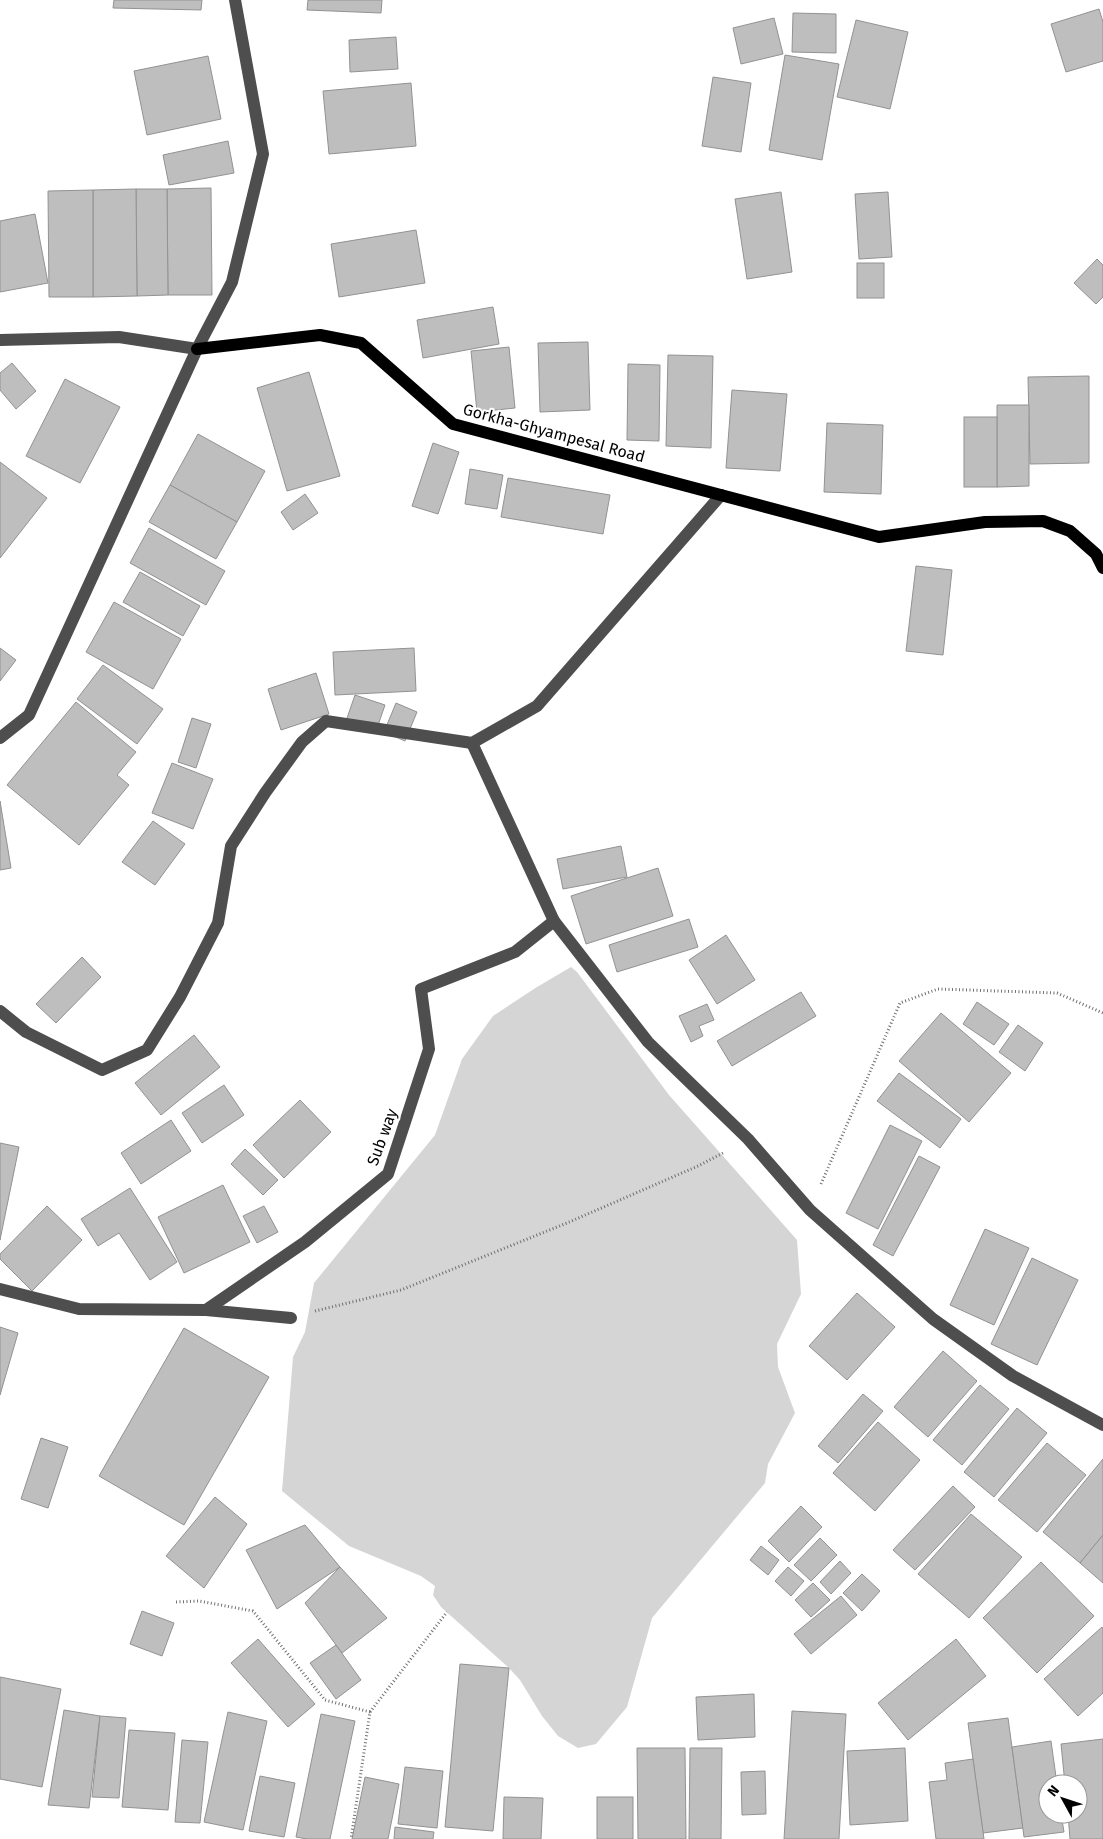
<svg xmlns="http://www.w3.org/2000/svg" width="1103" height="1839" font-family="'Fira Sans',sans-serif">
<rect width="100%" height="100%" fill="#fff"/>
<polygon fill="#d5d5d5" points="571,967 577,972 669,1095 797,1240 801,1294 777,1344 778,1367 795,1413 768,1464 765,1483 652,1618 627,1707 596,1744 578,1748 558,1736 542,1716 520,1680 509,1668 441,1607 433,1595 435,1586 421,1576 349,1546 282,1491 293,1357 305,1332 314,1283 435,1135 462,1059 493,1016 537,987"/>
<g fill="#bebebe" stroke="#929292">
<polygon points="114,0 202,0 201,10 113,8"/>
<polygon points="308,0 382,0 381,13 307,10"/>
<polygon points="1099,9 1103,22 1103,61 1066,72 1051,24"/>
<polygon points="793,13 836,14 836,53 792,52"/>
<polygon points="774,18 783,54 741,64 733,28"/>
<polygon points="856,20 908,32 890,109 837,97"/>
<polygon points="396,37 398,69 350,72 349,40"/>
<polygon points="785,55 839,64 822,160 769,150"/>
<polygon points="208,56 221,119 147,135 134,71"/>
<polygon points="713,77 751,83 741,152 702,146"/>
<polygon points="411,83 416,146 329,154 323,91"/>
<polygon points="228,141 234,173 169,185 163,155"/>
<polygon points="211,188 212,295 168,295 167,189"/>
<polygon points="136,189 167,189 168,295 137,296"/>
<polygon points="136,189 137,296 93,297 93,190"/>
<polygon points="93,190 93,297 49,297 48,191"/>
<polygon points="781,192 792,272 747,279 735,199"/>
<polygon points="888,192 892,257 859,259 855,194"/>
<polygon points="35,214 48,283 0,292 0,221"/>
<polygon points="416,230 425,283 339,297 331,244"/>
<polygon points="1097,259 1103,265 1103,297 1096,304 1074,283"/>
<rect x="857" y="263" width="27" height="35"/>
<polygon points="493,307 499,344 423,358 417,320"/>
<polygon points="588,342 590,410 540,412 538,343"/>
<polygon points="509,347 515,408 477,412 471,351"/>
<polygon points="668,355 713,356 711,448 666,446"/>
<polygon points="12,363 36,391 16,409 0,390 0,373"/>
<polygon points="628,364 660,365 659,441 627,440"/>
<polygon points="309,372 340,476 287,491 257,388"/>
<polygon points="1089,376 1089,463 1030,464 1028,377"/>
<polygon points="65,379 120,407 80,483 26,456"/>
<polygon points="732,390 787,394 780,471 726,468"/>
<polygon points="997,405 1029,405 1029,486 997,487"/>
<rect x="964" y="417" width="33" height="70"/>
<polygon points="827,423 883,425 881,494 824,492"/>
<polygon points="198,434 265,471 237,522 170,485"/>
<polygon points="433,443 459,452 438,514 412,506"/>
<polygon points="0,462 47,498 0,558"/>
<polygon points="470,469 503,475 497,509 465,504"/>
<polygon points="508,478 610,495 603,534 501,517"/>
<polygon points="170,485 237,522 216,559 149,522"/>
<polygon points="305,494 318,513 293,530 281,512"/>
<polygon points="149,528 225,571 206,605 130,563"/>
<polygon points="916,566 952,570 943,655 906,651"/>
<polygon points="140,572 200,606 183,636 123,602"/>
<polygon points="114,602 181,639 153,689 86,652"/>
<polygon points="0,648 16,660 0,681"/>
<polygon points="414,648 416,691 335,695 333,652"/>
<polygon points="103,665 163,709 137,744 77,699"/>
<polygon points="316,673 329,714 281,730 268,689"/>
<polygon points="355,695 385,705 376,731 346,721"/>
<polygon points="76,702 136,752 117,775 129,785 79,845 7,785"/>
<polygon points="396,703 417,712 405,741 384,732"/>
<polygon points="192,718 211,724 196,768 178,762"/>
<polygon points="172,763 213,779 193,829 152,813"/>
<polygon points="0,801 11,868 0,870"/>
<polygon points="153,821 185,844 155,885 122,862"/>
<polygon points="621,846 627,877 563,889 557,859"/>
<polygon points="658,868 673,916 586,944 571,896"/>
<polygon points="689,919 698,947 617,972 609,945"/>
<polygon points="726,935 755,980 717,1004 689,960"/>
<polygon points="82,957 101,977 56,1023 36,1004"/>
<polygon points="801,992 816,1016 732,1066 717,1041"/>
<polygon points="977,1002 1009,1024 994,1045 963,1024"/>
<polygon points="707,1004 714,1020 699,1026 703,1036 691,1042 679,1016"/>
<polygon points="941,1013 1011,1073 969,1122 899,1061"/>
<polygon points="1018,1025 1043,1043 1025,1071 999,1052"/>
<polygon points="194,1035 220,1067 161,1115 135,1083"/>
<polygon points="899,1073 961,1119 940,1148 877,1101"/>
<polygon points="224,1085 244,1115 202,1143 182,1113"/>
<polygon points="300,1100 331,1132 284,1178 253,1145"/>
<polygon points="171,1120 191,1151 141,1184 121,1153"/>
<polygon points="890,1125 922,1141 878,1229 846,1213"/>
<polygon points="0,1143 19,1147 0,1240"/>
<polygon points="245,1149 278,1180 263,1195 231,1164"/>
<polygon points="919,1156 940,1167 893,1256 873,1245"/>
<polygon points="223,1185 250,1242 184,1273 158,1217"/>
<polygon points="130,1188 177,1262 150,1280 119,1233 98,1246 81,1219"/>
<polygon points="47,1206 82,1240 32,1291 0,1259 0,1254"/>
<polygon points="264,1206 278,1232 257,1243 243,1216"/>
<polygon points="985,1229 1029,1248 994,1325 950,1305"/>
<polygon points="1032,1258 1078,1280 1037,1365 991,1344"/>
<polygon points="857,1293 895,1327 847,1380 809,1346"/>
<polygon points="0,1327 18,1333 0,1395"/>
<polygon points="184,1328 269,1377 184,1525 99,1476"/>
<polygon points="943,1351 977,1381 928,1437 894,1407"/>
<polygon points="980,1385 1009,1409 962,1465 933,1440"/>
<polygon points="863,1394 883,1411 838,1463 818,1446"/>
<polygon points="1017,1408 1047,1433 994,1497 964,1472"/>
<polygon points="878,1422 920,1460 875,1511 833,1473"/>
<polygon points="41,1438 68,1447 48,1508 21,1499"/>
<polygon points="1047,1443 1086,1475 1037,1532 998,1500"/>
<polygon points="1103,1459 1103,1535 1080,1563 1043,1532"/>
<polygon points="953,1486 975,1507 915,1570 893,1550"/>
<polygon points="215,1497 247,1524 204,1588 166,1556"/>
<polygon points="801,1506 822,1527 789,1562 768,1541"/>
<polygon points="971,1514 1022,1557 969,1618 918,1574"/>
<polygon points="305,1525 340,1567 277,1609 246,1550"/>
<polygon points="1103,1535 1103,1583 1080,1563"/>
<polygon points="820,1538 837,1555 811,1581 794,1565"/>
<polygon points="761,1546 779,1560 768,1575 750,1560"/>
<polygon points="840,1561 851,1573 831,1594 820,1582"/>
<polygon points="1041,1562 1094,1616 1037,1673 983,1618"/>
<polygon points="340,1567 387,1618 342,1653 305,1603"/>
<polygon points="788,1567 804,1581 791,1596 775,1581"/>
<polygon points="862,1574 880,1591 862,1611 843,1593"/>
<polygon points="813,1583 830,1600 811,1617 795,1600"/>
<polygon points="841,1596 857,1615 811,1654 794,1634"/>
<polygon points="142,1611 174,1623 162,1656 130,1644"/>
<polygon points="1102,1627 1103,1629 1103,1693 1078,1716 1044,1679"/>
<polygon points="258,1639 315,1704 288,1727 231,1663"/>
<polygon points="956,1639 986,1676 908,1740 878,1703"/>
<polygon points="336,1645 361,1680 336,1699 310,1663"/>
<polygon points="460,1664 509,1668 493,1831 445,1827"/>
<polygon points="0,1677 61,1689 42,1787 0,1779"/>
<polygon points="754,1694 755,1737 698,1740 696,1697"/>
<polygon points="64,1710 100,1716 89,1808 48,1805"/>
<polygon points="792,1711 846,1714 839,1839 784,1839"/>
<polygon points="228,1712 267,1721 243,1830 204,1822"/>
<polygon points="321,1714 355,1721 330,1839 307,1839 296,1837"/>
<polygon points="100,1716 126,1718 119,1798 92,1797"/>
<polygon points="1008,1718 1023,1828 983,1833 968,1723"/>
<polygon points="129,1730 175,1733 168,1810 122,1807"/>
<polygon points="1103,1739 1103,1839 1070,1839 1068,1814 1078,1814 1078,1784 1065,1784 1061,1744"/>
<polygon points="182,1740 208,1742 200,1823 175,1822"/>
<polygon points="1051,1741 1057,1784 1048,1784 1048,1814 1061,1814 1064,1832 1024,1837 1012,1747"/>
<polygon points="637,1748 685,1748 686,1839 638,1839"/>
<polygon points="690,1748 722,1748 721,1839 689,1839"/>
<polygon points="905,1748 908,1821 850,1825 847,1751"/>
<polygon points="973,1759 984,1839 936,1839 929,1782 947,1780 945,1763"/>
<polygon points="405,1767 443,1771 437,1828 398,1824"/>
<polygon points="765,1771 766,1814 742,1815 741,1772"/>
<polygon points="260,1776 295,1783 284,1837 249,1831"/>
<polygon points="365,1777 399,1784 388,1839 352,1839"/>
<polygon points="504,1797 543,1798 541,1839 503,1839"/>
<rect x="597" y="1797" width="36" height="42"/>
<polygon points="395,1827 434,1832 433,1839 394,1839"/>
</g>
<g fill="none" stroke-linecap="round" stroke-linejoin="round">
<g stroke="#707070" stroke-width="3" stroke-dasharray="1 2.5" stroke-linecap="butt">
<polyline points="821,1184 900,1003 938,989 1057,993 1103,1013"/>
<polyline points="315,1311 401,1290 567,1223 698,1166 723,1153"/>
<polyline points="176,1602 199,1601 253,1611 325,1700 370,1712 351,1839"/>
<polyline points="370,1712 447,1612"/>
</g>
<g stroke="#4e4e4e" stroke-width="12">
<polyline points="0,340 119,337 197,349"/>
<polyline points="0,738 29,715 197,349 232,282 263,154 235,0"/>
<polyline points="472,743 554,921 648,1042 748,1139 810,1210 933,1319 1013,1376 1103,1425"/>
<polyline points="0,1011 26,1032 102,1070 147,1050 180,997 218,923 231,846 265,793 302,742 326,721 472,743 537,706 721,495"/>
<polyline points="0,1289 79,1309 206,1310 291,1318"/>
<polyline points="206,1310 305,1242 388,1174 429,1049 421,989 515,952 554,921"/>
</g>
<polyline stroke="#000" stroke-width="12" points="197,349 320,335 361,343 453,424 879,537 985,522 1043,521 1070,531 1096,554 1103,568"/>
</g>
<g text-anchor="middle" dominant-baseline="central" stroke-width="4" stroke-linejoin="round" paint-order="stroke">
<g font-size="16" fill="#000" stroke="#fff">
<text transform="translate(554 433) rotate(15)">Gorkha-Ghyampesal Road</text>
<text transform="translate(382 1137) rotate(-70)">Sub way</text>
</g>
</g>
<g transform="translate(1063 1799) rotate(310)"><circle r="24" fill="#ffffff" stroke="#999999"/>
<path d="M0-4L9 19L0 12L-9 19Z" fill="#000000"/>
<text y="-8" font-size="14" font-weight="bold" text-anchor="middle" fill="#000000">N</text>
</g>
</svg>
